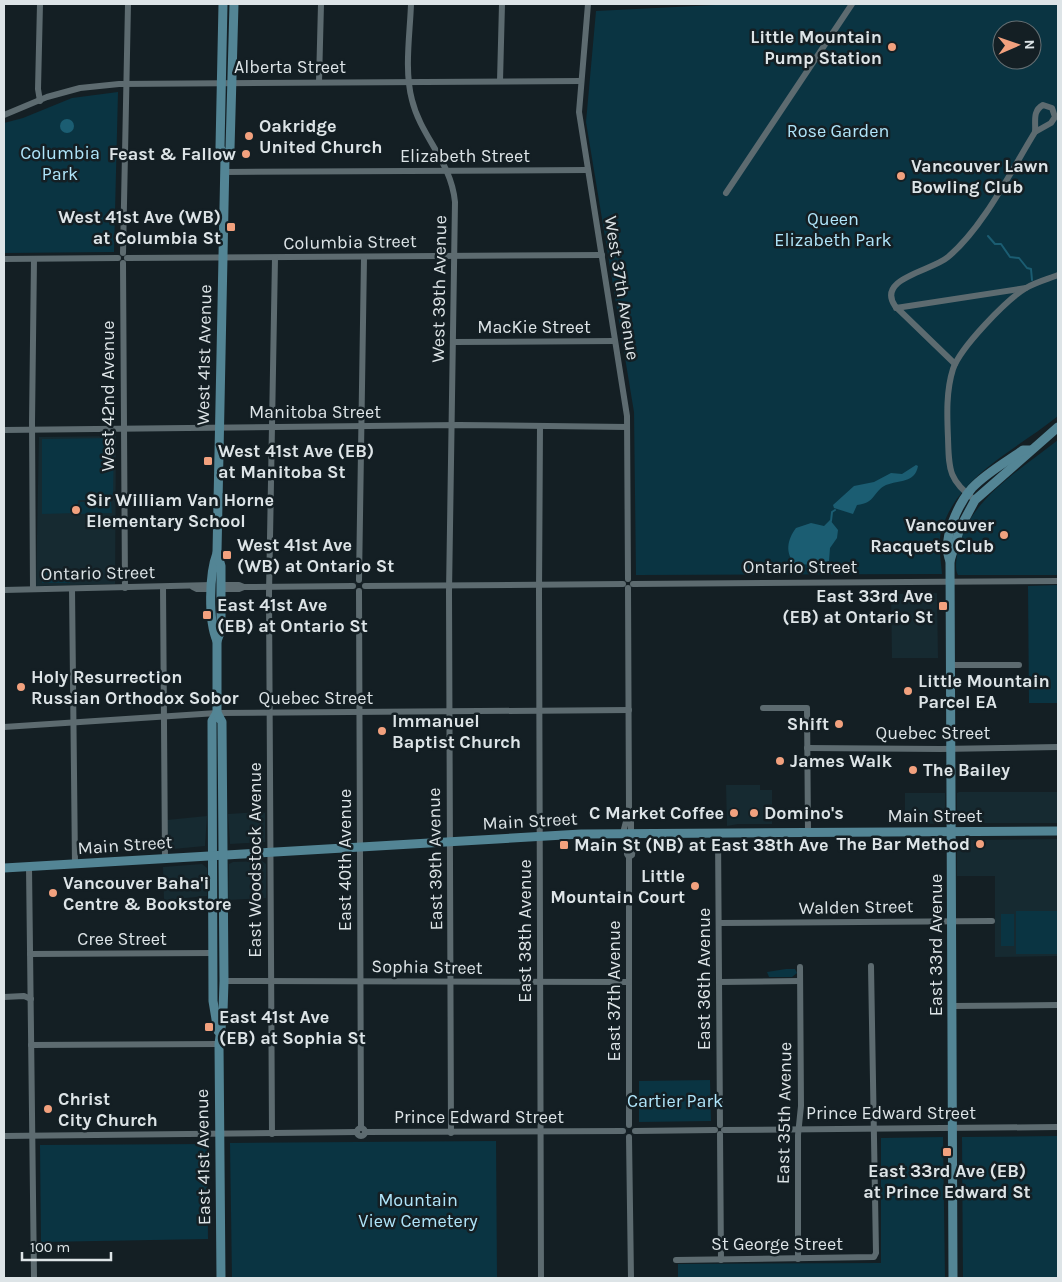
<svg xmlns="http://www.w3.org/2000/svg" width="1062" height="1282" font-family="Karla,sans-serif">
<rect width="100%" height="100%" fill="#141f24"/>
<g fill="#162a31">
<polygon points="116,436 115,584 36,586 39,437"/>
<polygon points="937,593 938,658 892,658 891,594"/>
<polygon points="726,785 760,785 760,790 772,790 772,824 738,824 727,826"/>
<polygon points="1058,792 1058,823 962,823 957,819 957,793 959,792"/>
<polygon points="905,793 945,793 945,822 942,824 905,823"/>
<polygon points="262,812 265,813 265,842 230,844 228,814"/>
<polygon points="207,816 205,846 173,849 169,846 167,820"/>
<polygon points="1058,839 1058,956 995,957 995,876 957,876 957,842 960,840"/>
<polygon points="262,861 266,864 266,898 228,900 229,864 233,862"/>
<polygon points="202,864 207,868 207,896 164,900 163,867"/>
</g>
<g fill="#0a3442" fill-rule="evenodd">
<path d="M735,4h323v412c-43,35 -101,59 -117,116 -3,12 0,29 1,42l-306,1 -2,-163 -48,-290 10,-111zM1002,30h30v30h-30z"/>
<polygon points="118,92 114,252 4,253 4,123 23,118 72,98"/>
<polygon points="114,438 113,500 78,500 77,513 42,514 42,439"/>
<path d="M1058,440v135h-100c-3,-5 -2,-13 -1,-19 5,-52 63,-86 101,-116z"/>
<polygon points="80,502 111,502 112,513 80,514"/>
<rect x="42" y="572" width="28" height="11"/>
<polygon points="1058,585 1058,703 1029,703 1028,586"/>
<rect x="1016" y="911" width="42" height="43"/>
<rect x="1001" y="914" width="13" height="32"/>
<polygon points="786,969 795,969 797,973 792,977 769,977 767,972"/>
<polygon points="710,1080 711,1121 639,1122 639,1081"/>
<polygon points="1058,1136 1058,1278 963,1278 962,1137"/>
<polygon points="943,1137 945,1278 678,1278 678,1264 881,1263 881,1138"/>
<polygon points="496,1141 497,1278 232,1278 230,1143"/>
<polygon points="207,1144 208,1239 41,1242 40,1145"/>
</g>
<g fill="#1b5d72">
<circle cx="67" cy="126" r="7"/>
<path d="M916,465l2,1c-3,17 -19,14 -32,19 -13,6 -10,18 -29,20l-4,9 -19,-6 -1,-3 21,-19 20,-4 17,-9 11,1z"/>
<path d="M830,520l8,10 -1,8 -7,10 -1,13 -12,4 -22,-1c-10,-11 -8,-24 1,-36l15,-5 13,3z"/>
</g>
<g fill="none" stroke-linecap="round" stroke-linejoin="round">
<g stroke="#1b5d72" stroke-width="2">
<polyline points="988,236 995,244 1001,244 1010,257 1019,258 1027,268 1031,269 1032,280"/>
<polyline points="831,521 832,512 835,510"/>
</g>
<g stroke="#5d6b70" stroke-width="6">
<polyline points="40,4 38,89 40,101"/>
<path d="M411,4c-1,30 -7,66 1,96 9,37 39,61 43,102l-6,390 2,541"/>
<polyline points="588,4 579,112 627,416 628,579"/>
<polyline points="500,81 502,4"/>
<polyline points="319,82 321,4"/>
<path d="M1043,105l9,3 3,9 -4,6 -16,9c1,-10 -3,-21 8,-27z"/>
<polyline points="4,115 47,97 80,88 119,84 581,81"/>
<polyline points="224,172 587,170"/>
<polyline points="726,193 852,4"/>
<polyline points="123,253 128,4"/>
<polyline points="127,258 602,255"/>
<polyline points="4,259 118,258"/>
<polyline points="123,263 125,588"/>
<polyline points="896,308 1026,288"/>
<polyline points="453,342 614,341"/>
<path d="M955,364l-60,-58c-19,-28 37,-35 53,-49 35,-29 63,-86 87,-125"/>
<polyline points="540,427 539,592 541,1278"/>
<polyline points="4,430 459,425 627,427"/>
<path d="M975,500c-27,-20 -26,-31 -27,-62 -1,-23 -2,-47 5,-69 7,-21 53,-69 73,-81 10,-6 22,-9 32,-13"/>
<polyline points="359,580 364,258"/>
<polyline points="633,584 1058,581"/>
<polyline points="221,585 239,585 244,587 353,586"/>
<polyline points="365,586 623,584"/>
<polyline points="163,587 165,859"/>
<polyline points="193,587 197,589 212,589"/>
<polyline points="33,589 32,422 34,259"/>
<polyline points="72,589 75,865"/>
<polyline points="221,589 239,589 244,587"/>
<polyline points="4,590 212,585"/>
<polyline points="359,591 361,1128"/>
<polyline points="950,665 1019,665"/>
<polyline points="763,708 807,708 808,832"/>
<polyline points="4,727 217,713 629,710"/>
<polyline points="807,748 941,749 1058,747"/>
<polyline points="629,810 631,813 631,833"/>
<polyline points="623,833 629,810 628,588"/>
<polyline points="627,833 627,854 629,857 629,1125"/>
<polyline points="718,833 720,1125"/>
<polyline points="629,857 632,855 635,833"/>
<polyline points="29,867 34,1278"/>
<polyline points="719,923 992,921"/>
<polyline points="30,954 213,953"/>
<polyline points="224,981 629,982"/>
<polyline points="719,982 800,981"/>
<polyline points="4,997 24,996 31,999"/>
<polyline points="952,1006 1058,1005"/>
<polyline points="31,1045 219,1044"/>
<circle cx="361" cy="1132" r="4"/>
<polyline points="724,1130 1058,1127"/>
<polyline points="635,1131 715,1130"/>
<polyline points="365,1132 623,1131"/>
<polyline points="272,1134 269,594 275,258"/>
<polyline points="720,1134 721,1260"/>
<polyline points="4,1136 357,1132"/>
<polyline points="629,1137 631,1278"/>
<polyline points="798,1259 798,1135 801,1106 800,967"/>
<polyline points="676,1260 874,1257 876,1253 871,966"/>
</g>
<g stroke="#538595" stroke-width="9">
<polyline points="225,158 230,149 234,4"/>
<polyline points="950,561 960,528 975,500 1058,427"/>
<path d="M217,641c-9,-21 -8,-67 0,-88"/>
<polyline points="217,713 212,721 213,1001 218,1031"/>
<polyline points="4,868 581,834 1058,831"/>
<polyline points="221,1278 219,1044 223,1012 224,981 222,722 217,713 217,641 221,630 221,566 217,552 225,158 220,147 223,4"/>
<path d="M953,1278l-3,-717c-9,-21 8,-57 22,-73 14,-15 34,-26 51,-38h7"/>
</g>
</g>
<g fill="#f2a17e" stroke="#141f24" stroke-width="2">
<circle cx="892" cy="47" r="5"/>
<circle cx="249" cy="136" r="5"/>
<circle cx="246" cy="154" r="5"/>
<circle cx="901" cy="176" r="5"/>
<rect x="226" y="222" width="10" height="10" rx="2.5"/>
<rect x="203" y="456" width="10" height="10" rx="2.5"/>
<circle cx="76" cy="510" r="5"/>
<circle cx="1004" cy="535" r="5"/>
<rect x="222" y="550" width="10" height="10" rx="2.5"/>
<rect x="938" y="601" width="10" height="10" rx="2.5"/>
<rect x="202" y="610" width="10" height="10" rx="2.5"/>
<circle cx="21" cy="687" r="5"/>
<circle cx="908" cy="691" r="5"/>
<circle cx="839" cy="724" r="5"/>
<circle cx="382" cy="731" r="5"/>
<circle cx="780" cy="761" r="5"/>
<circle cx="913" cy="770" r="5"/>
<circle cx="734" cy="813" r="5"/>
<circle cx="754" cy="813" r="5"/>
<circle cx="980" cy="844" r="5"/>
<rect x="559" y="840" width="10" height="10" rx="2.5"/>
<circle cx="695" cy="886" r="5"/>
<circle cx="53" cy="893" r="5"/>
<rect x="204" y="1022" width="10" height="10" rx="2.5"/>
<circle cx="48" cy="1109" r="5"/>
<rect x="942" y="1147" width="10" height="10" rx="2.5"/>
</g>
<g text-anchor="middle" dominant-baseline="central" stroke-width="5" stroke-linejoin="round" paint-order="stroke">
<g font-size="18" font-weight="bold" fill="#dde4e7" stroke="#141f24" text-anchor="start">
<text x="882" y="37" text-anchor="end">Little Mountain<tspan x="882" dy="21">Pump Station</tspan></text>
<text x="259" y="126">Oakridge<tspan x="259" dy="21">United Church</tspan></text>
<text x="236" y="154" text-anchor="end">Feast &amp; Fallow</text>
<text x="911" y="166">Vancouver Lawn<tspan x="911" dy="21">Bowling Club</tspan></text>
<text x="221" y="217" text-anchor="end">West 41st Ave (WB)<tspan x="221" dy="21">at Columbia St</tspan></text>
<text x="218" y="451">West 41st Ave (EB)<tspan x="218" dy="21">at Manitoba St</tspan></text>
<text x="86" y="500">Sir William Van Horne<tspan x="86" dy="21">Elementary School</tspan></text>
<text x="994" y="525" text-anchor="end">Vancouver<tspan x="994" dy="21">Racquets Club</tspan></text>
<text x="237" y="545">West 41st Ave<tspan x="237" dy="21">(WB) at Ontario St</tspan></text>
<text x="933" y="596" text-anchor="end">East 33rd Ave<tspan x="933" dy="21">(EB) at Ontario St</tspan></text>
<text x="217" y="605">East 41st Ave<tspan x="217" dy="21">(EB) at Ontario St</tspan></text>
<text x="31" y="677">Holy Resurrection<tspan x="31" dy="21">Russian Orthodox Sobor</tspan></text>
<text x="918" y="681">Little Mountain<tspan x="918" dy="21">Parcel EA</tspan></text>
<text x="392" y="721">Immanuel<tspan x="392" dy="21">Baptist Church</tspan></text>
<text x="829" y="724" text-anchor="end">Shift</text>
<text x="790" y="761">James Walk</text>
<text x="923" y="770">The Bailey</text>
<text x="724" y="813" text-anchor="end">C Market Coffee</text>
<text x="764" y="813">Domino's</text>
<text x="970" y="844" text-anchor="end">The Bar Method</text>
<text x="574" y="845">Main St (NB) at East 38th Ave</text>
<text x="685" y="876" text-anchor="end">Little<tspan x="685" dy="21">Mountain Court</tspan></text>
<text x="63" y="883">Vancouver Baha'i<tspan x="63" dy="21">Centre &amp; Bookstore</tspan></text>
<text x="219" y="1017">East 41st Ave<tspan x="219" dy="21">(EB) at Sophia St</tspan></text>
<text x="58" y="1099">Christ<tspan x="58" dy="21">City Church</tspan></text>
<text x="947" y="1171" text-anchor="middle">East 33rd Ave (EB)<tspan x="947" dy="21">at Prince Edward St</tspan></text>
</g>
<g font-size="18" fill="#dde4e7" stroke="#141f24">
<text x="290" y="67">Alberta Street</text>
<text x="465" y="156">Elizabeth Street</text>
<text transform="translate(350 242) rotate(-1)">Columbia Street</text>
<text transform="translate(622 288) rotate(81)">West 37th Avenue</text>
<text transform="translate(439 289) rotate(-89)">West 39th Avenue</text>
<text x="534" y="327">MacKie Street</text>
<text transform="translate(204 355) rotate(-89)">West 41st Avenue</text>
<text transform="translate(108 396) rotate(-90)">West 42nd Avenue</text>
<text x="315" y="412">Manitoba Street</text>
<text x="800" y="567">Ontario Street</text>
<text transform="translate(98 573) rotate(-1)">Ontario Street</text>
<text x="316" y="698">Quebec Street</text>
<text x="933" y="733">Quebec Street</text>
<text x="935" y="816">Main Street</text>
<text transform="translate(530 821) rotate(-3)">Main Street</text>
<text transform="translate(125 845) rotate(-4)">Main Street</text>
<text transform="translate(435 859) rotate(-91)">East 39th Avenue</text>
<text transform="translate(255 860) rotate(-90)">East Woodstock Avenue</text>
<text transform="translate(345 860) rotate(-90)">East 40th Avenue</text>
<text transform="translate(856 907) rotate(-1)">Walden Street</text>
<text transform="translate(525 931) rotate(-90)">East 38th Avenue</text>
<text x="122" y="939">Cree Street</text>
<text transform="translate(936 945) rotate(-90)">East 33rd Avenue</text>
<text transform="translate(427 967) rotate(1)">Sophia Street</text>
<text transform="translate(704 979) rotate(-90)">East 36th Avenue</text>
<text transform="translate(614 991) rotate(-90)">East 37th Avenue</text>
<text transform="translate(784 1113) rotate(-89)">East 35th Avenue</text>
<text x="891" y="1113">Prince Edward Street</text>
<text x="479" y="1117">Prince Edward Street</text>
<text transform="translate(203 1157) rotate(-91)">East 41st Avenue</text>
<text x="777" y="1244">St George Street</text>
</g>
<g font-size="18" fill="#b0e5fa" stroke="#141f24">
<text x="838" y="131">Rose Garden</text>
<text x="60" y="153">Columbia<tspan x="60" dy="21">Park</tspan></text>
<text x="833" y="219">Queen<tspan x="833" dy="21">Elizabeth Park</tspan></text>
<text x="675" y="1101">Cartier Park</text>
<text x="418" y="1200">Mountain<tspan x="418" dy="21">View Cemetery</tspan></text>
</g>
</g>
<rect width="1062" height="1282" fill="none" stroke="#dde4e7" stroke-width="10"/>
<g transform="translate(1017 45) rotate(88)"><circle r="24" fill="#141f24" stroke="#646e72"/>
<path d="M0-4L9 19L0 12L-9 19Z" fill="#f2a17e"/>
<text y="-8" font-size="14" font-weight="bold" text-anchor="middle" fill="#dde4e7">N</text>
</g>
<path d="M22 1252v8h89v-8" fill="none" stroke="#dde4e7" stroke-width="2.5"/>
<text x="30" y="1252" font-size="15" fill="#dde4e7" stroke="#141f24" stroke-width="4" paint-order="stroke">100 m</text>
</svg>
